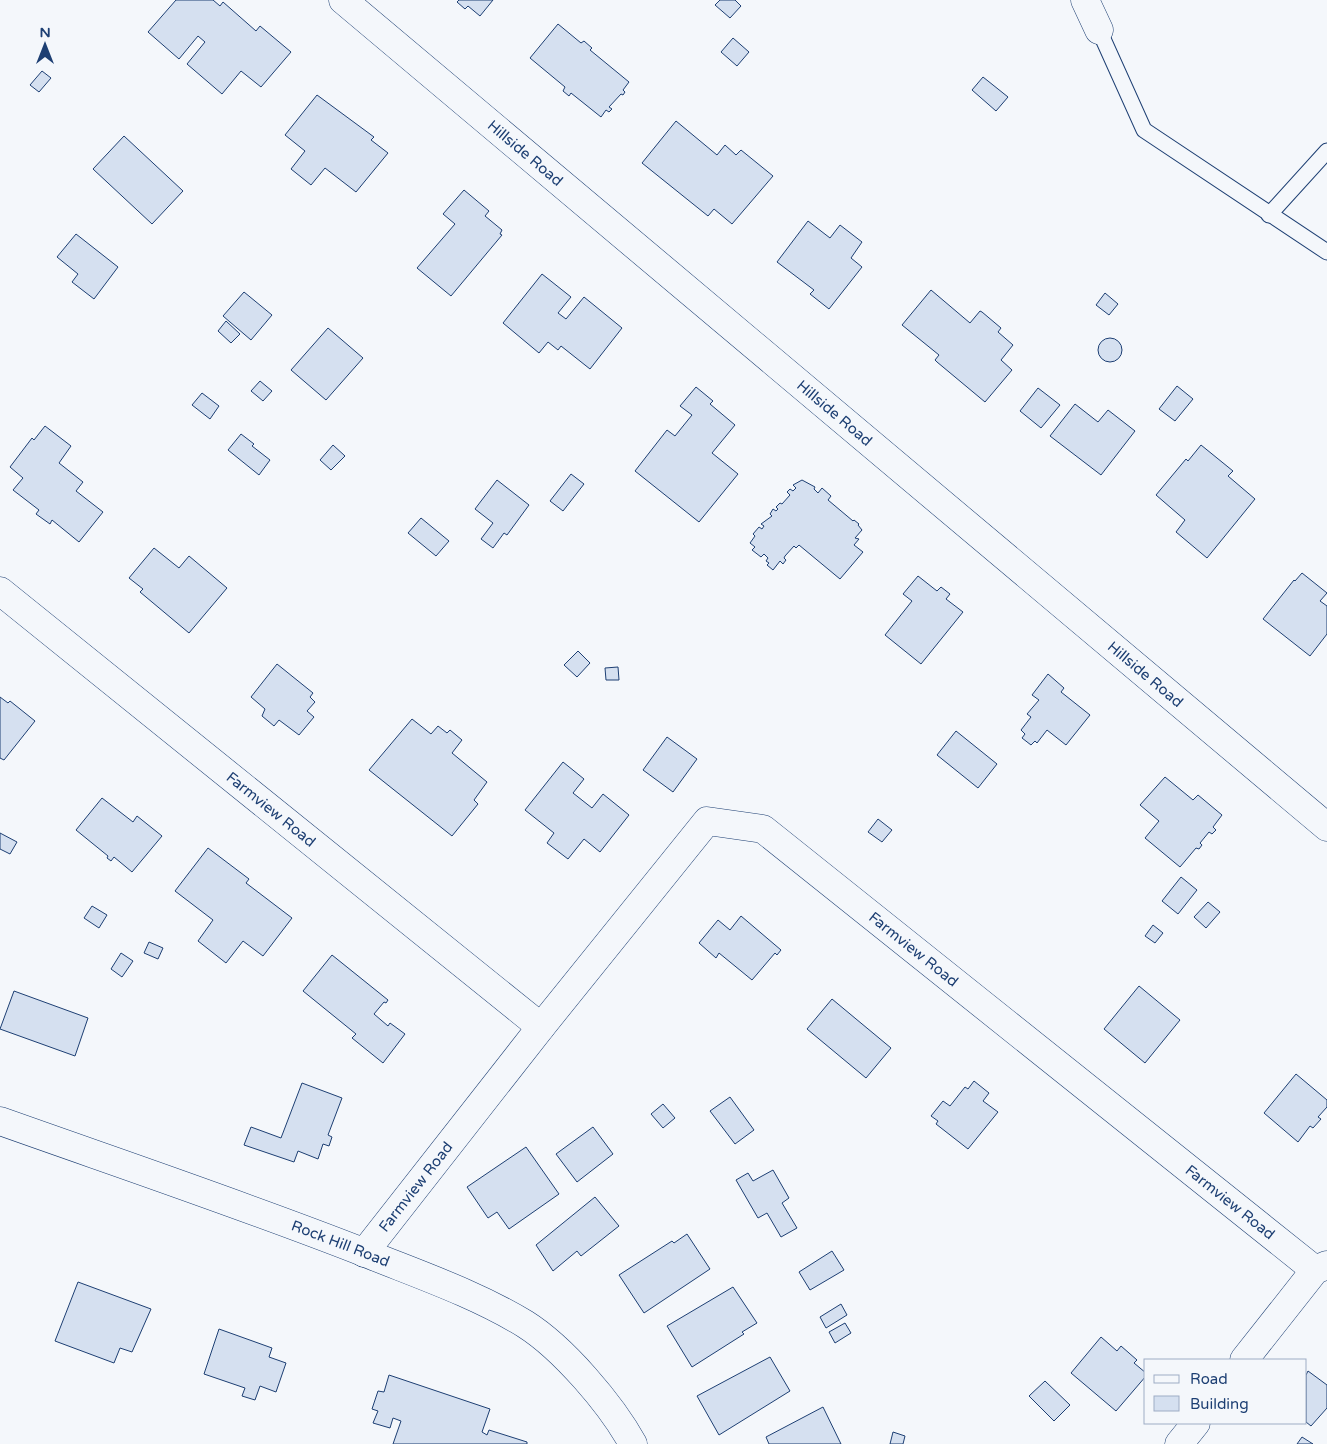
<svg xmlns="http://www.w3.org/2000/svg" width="1327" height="1444" font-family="'Varela Round',sans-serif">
<rect width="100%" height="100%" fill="#f4f7fb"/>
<g fill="#d5e0f0" stroke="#1d3f73">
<polygon points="176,0 213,0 220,6 223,2 256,31 260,26 291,52 261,87 241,71 222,94 187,64 205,42 198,36 179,59 148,32"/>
<polygon points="459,0 493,0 480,16 468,6 465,9 457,2"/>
<polygon points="720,0 735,0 741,6 730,18 715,5"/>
<polygon points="558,24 581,43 584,41 592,48 590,50 629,82 623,90 625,92 623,95 621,94 609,107 612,109 609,112 606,110 601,117 571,93 569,96 563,91 565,87 530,58"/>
<polygon points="733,38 749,52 737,66 721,52"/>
<polygon points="42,71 51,78 39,92 30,85"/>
<polygon points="983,77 1008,97 996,111 972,90"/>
<polygon points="317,95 374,137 371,140 388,153 356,192 325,168 311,185 291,169 305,151 285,135"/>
<polygon points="676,121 717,155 725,145 736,155 741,150 773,176 732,224 714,209 708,216 642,163"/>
<polygon points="124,136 183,191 152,224 93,169"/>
<polygon points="464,190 489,211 485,216 502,230 500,234 502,235 451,296 417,268 455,224 443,214"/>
<polygon points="808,221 830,238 840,225 862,242 851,258 862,267 829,309 810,294 814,290 777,262"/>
<polygon points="76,234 118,267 94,299 72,282 78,274 57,257"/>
<polygon points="542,274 571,297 558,313 566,319 584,297 622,328 590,369 561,346 558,350 548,342 539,353 503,323"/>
<polygon points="931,290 970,323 980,311 982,312 1001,328 998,332 1013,345 1001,360 1012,370 985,402 937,362 935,360 939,355 902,325"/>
<polygon points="244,292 272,315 251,340 223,316"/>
<polygon points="1105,293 1118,304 1109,315 1096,305"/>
<polygon points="226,321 240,334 231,343 218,331"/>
<polygon points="328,328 363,358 326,400 291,370"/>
<circle cx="1110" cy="350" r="12"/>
<polygon points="260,381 272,391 263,401 251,391"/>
<polygon points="1177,386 1193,399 1175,421 1159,409"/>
<polygon points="696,387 713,401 710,404 735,425 712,453 738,474 699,522 635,471 667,430 675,436 692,415 680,406"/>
<polygon points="1038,388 1060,405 1041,428 1020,411"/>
<polygon points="202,393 219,406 210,419 192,405"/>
<polygon points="1075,404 1098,422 1108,410 1135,431 1101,475 1050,436"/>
<polygon points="45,426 71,446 59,463 83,482 76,491 103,512 79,542 52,520 50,524 36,514 39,510 13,490 23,478 10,467 32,438 34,440"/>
<polygon points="241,434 254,444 252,446 270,460 259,475 228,450"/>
<polygon points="333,445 345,456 331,470 320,460"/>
<polygon points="1201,445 1233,471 1228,476 1255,499 1207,558 1176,532 1185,520 1156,495 1186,459 1188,461"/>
<polygon points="571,474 584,484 563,511 550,501"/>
<polygon points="497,480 529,505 507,535 504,533 493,548 481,539 493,523 475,509"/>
<polygon points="802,480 815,487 814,489 818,493 822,488 831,496 828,500 853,521 854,520 859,524 858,525 862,530 855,538 859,539 854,545 863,552 840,579 799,545 796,548 794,546 785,556 784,558 786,560 783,564 780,561 773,570 767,565 769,563 766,561 768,558 764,554 761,557 752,550 755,547 750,543 755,536 753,534 759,527 762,529 764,526 761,524 772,516 770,514 773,509 776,511 778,509 776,507 780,503 782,504 790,495 787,492 790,489 793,491 796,488 793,485"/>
<polygon points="421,518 449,541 436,556 408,533"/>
<polygon points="154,548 179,568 189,556 227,588 189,633 140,592 143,589 129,578"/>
<polygon points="1302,573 1327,593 1320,601 1327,606 1327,634 1310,656 1263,619 1294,580 1295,581"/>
<polygon points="918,576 937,591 941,587 950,594 946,599 963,612 921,664 885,635 912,601 903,594"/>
<polygon points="578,651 590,663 577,677 564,665"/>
<polygon points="277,664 313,693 310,697 315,702 307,711 314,717 299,735 279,720 274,726 262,716 265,709 251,697"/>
<polygon points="618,667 619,680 606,680 605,668"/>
<polygon points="1048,674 1064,688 1061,692 1090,715 1066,745 1047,730 1037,743 1035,741 1031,745 1022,738 1025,734 1021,730 1031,717 1027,714 1039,700 1032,695"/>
<polygon points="0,697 8,703 10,701 35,721 4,760 0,758"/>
<polygon points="412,719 431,734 438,726 447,733 450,730 462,740 452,753 487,782 474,800 478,804 452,836 369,770"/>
<polygon points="956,731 997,764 978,788 937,755"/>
<polygon points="667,737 697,759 673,792 643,770"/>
<polygon points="563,762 584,779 573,793 592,808 603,794 629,815 600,852 584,839 568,859 547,843 554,833 525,810"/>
<polygon points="1165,777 1193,800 1198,795 1222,815 1213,827 1216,830 1212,834 1209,832 1200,843 1202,845 1199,849 1196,848 1180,867 1145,838 1159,821 1140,805"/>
<polygon points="102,798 133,822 137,816 162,836 132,872 114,857 111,861 107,858 108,856 76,830"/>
<polygon points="878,819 892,830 882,842 868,832"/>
<polygon points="0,833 17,842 10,854 0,849"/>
<polygon points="208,848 249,879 246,883 292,918 263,956 243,941 226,963 198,941 213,920 175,891"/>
<polygon points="1181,877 1197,890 1178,914 1162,901"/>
<polygon points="1208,902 1220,912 1206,928 1194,917"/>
<polygon points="92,906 107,915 99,928 84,918"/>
<polygon points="741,916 781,950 777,955 775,953 752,980 719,953 716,958 699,943 718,920 730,930"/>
<polygon points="1153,925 1163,933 1155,943 1145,936"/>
<polygon points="149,942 163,948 158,959 144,953"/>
<polygon points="121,953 133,961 122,977 111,969"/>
<polygon points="332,955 388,1000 386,1003 384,1002 374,1014 388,1026 390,1023 405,1034 383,1063 352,1038 356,1034 303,991"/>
<polygon points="1139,986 1180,1020 1145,1063 1104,1029"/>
<polygon points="14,991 88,1018 75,1056 0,1029"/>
<polygon points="832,999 891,1048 866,1078 807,1029"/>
<polygon points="1296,1074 1327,1100 1327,1107 1318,1117 1321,1119 1313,1128 1310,1126 1298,1142 1264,1113"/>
<polygon points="974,1081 989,1093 983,1101 998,1112 968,1149 936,1124 938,1121 931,1116 943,1101 950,1106 965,1087 968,1089"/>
<polygon points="302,1083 342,1098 328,1135 332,1137 329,1146 323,1144 318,1159 298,1151 294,1162 244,1145 251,1127 281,1138"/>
<polygon points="730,1097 754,1130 735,1144 710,1111"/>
<polygon points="663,1104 675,1118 663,1128 651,1114"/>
<polygon points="593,1127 613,1154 577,1182 556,1154"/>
<polygon points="526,1147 559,1194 509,1229 497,1212 488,1218 467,1187"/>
<polygon points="773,1170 789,1198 782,1203 797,1228 781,1237 767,1213 758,1218 736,1180 748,1173 753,1181"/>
<polygon points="595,1197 619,1226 581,1256 577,1251 553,1271 536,1245"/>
<polygon points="687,1234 710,1269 644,1313 619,1275 672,1241 674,1243"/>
<polygon points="832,1251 844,1270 810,1290 799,1272"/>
<polygon points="78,1282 151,1309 132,1352 120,1348 114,1363 55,1341"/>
<polygon points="733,1287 757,1323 742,1332 744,1334 692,1367 667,1326"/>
<polygon points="841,1304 847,1315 826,1328 820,1317"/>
<polygon points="845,1323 851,1333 835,1343 829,1332"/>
<polygon points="219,1329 272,1348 269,1357 286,1363 276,1392 260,1386 255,1400 242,1396 245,1388 204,1374"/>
<polygon points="1101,1337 1117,1351 1121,1346 1137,1360 1134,1363 1146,1373 1146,1376 1116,1411 1071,1373"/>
<polygon points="770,1357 790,1391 719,1435 697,1396"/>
<polygon points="1308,1371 1327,1385 1327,1408 1311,1426 1306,1422 1306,1375"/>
<polygon points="389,1375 490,1409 482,1432 487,1435 489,1430 527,1442 527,1444 393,1444 401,1421 393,1418 390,1428 373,1423 378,1411 372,1409 378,1391 384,1392"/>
<polygon points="1045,1381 1070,1405 1054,1421 1029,1396"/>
<polygon points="823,1407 841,1444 769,1444 766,1437"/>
<polygon points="893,1432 905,1436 903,1444 890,1444"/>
<polygon points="1302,1437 1313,1444 1297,1444"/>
</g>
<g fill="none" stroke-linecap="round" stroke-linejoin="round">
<g stroke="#1d3f73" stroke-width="17">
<g id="service">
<polyline points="1099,30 1144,130 1327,252"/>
<polyline points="1269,215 1327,151"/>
</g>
</g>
<g stroke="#1d3f73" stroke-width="29">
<g id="minor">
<path id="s1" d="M343,0l984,827"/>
<polyline points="1085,0 1099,30"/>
<path id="s2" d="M0,591l541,436"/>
<path id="s3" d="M0,1121c121,43 243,84 363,131 54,22 111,41 162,72 38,24 86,80 108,120"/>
<path id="s4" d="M364,1253l177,-226 166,-206 56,8 552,441"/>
<polyline points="1244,1360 1315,1270 1327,1265"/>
<polyline points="1179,1444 1196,1423"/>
</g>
</g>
<use href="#service" stroke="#f4f7fb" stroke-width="15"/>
<use href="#minor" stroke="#f4f7fb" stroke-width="28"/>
</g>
<g text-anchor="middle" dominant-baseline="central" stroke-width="4" stroke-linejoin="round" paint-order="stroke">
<g font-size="15" fill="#1d3f73" stroke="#f4f7fb">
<text stroke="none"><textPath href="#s1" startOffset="238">Hillside Road</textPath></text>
<text stroke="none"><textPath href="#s1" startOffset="642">Hillside Road</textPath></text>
<text stroke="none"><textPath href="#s1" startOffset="1048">Hillside Road</textPath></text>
<text stroke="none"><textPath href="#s2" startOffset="348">Farmview Road</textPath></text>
<text stroke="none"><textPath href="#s4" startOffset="801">Farmview Road</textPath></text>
<text stroke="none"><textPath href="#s4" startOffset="84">Farmview Road</textPath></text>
<text stroke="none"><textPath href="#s4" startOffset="1206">Farmview Road</textPath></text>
<text stroke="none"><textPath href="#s3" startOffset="362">Rock Hill Road</textPath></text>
</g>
</g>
<rect x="1144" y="1359" width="162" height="65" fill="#f4f7fb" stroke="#9eadc5"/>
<rect x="1154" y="1375" width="25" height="8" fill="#f4f7fb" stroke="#9eadc5"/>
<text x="1190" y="1384" font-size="15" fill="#1d3f73">Road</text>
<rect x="1154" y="1396" width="25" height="15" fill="#d5e0f0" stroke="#9eadc5"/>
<text x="1190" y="1409" font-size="15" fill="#1d3f73">Building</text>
<g transform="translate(45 45)" stroke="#f4f7fb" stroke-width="4" paint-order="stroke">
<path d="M0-4L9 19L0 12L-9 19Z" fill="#1d3f73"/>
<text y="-8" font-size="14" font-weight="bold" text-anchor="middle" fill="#1d3f73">N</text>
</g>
</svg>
